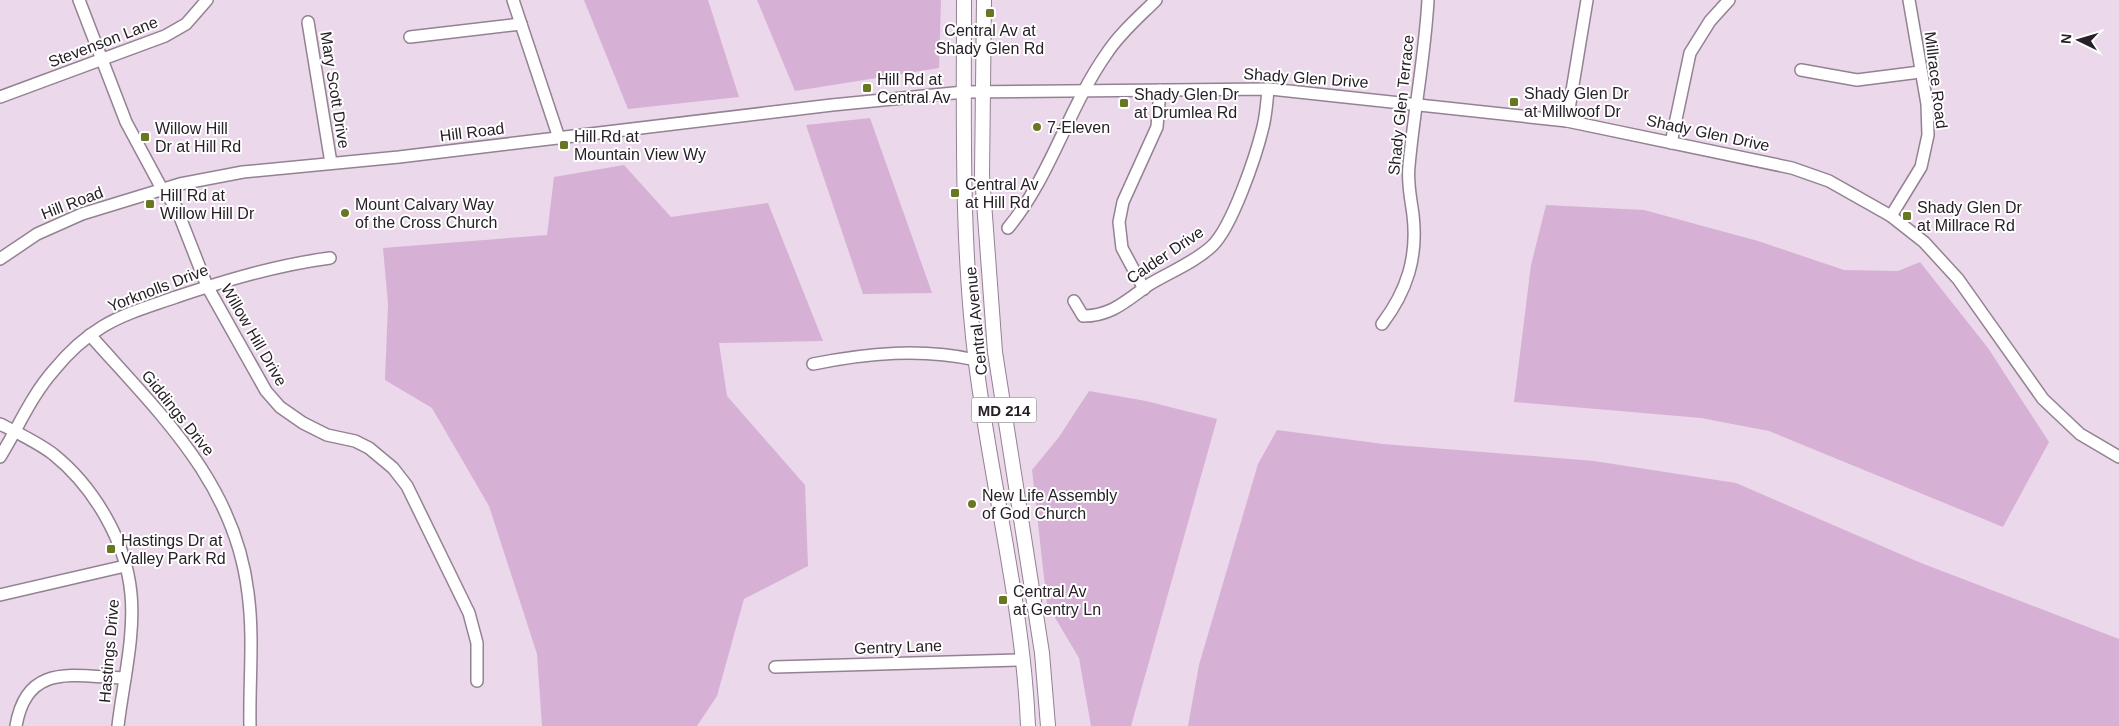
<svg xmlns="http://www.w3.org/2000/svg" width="2119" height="726" font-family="Arial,sans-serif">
<rect width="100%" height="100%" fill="#ebd8ea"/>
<g fill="#d7b0d5">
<polygon points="584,0 708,0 739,97 628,109"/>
<polygon points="757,0 941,0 939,68 795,91"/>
<polygon points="870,118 932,293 863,294 806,125"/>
<polygon points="624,165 671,217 768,203 823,341 719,343 727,396 805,485 808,566 744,599 717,696 697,726 542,726 537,654 489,506 432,408 385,380 388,304 383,248 547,235 554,177"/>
<polygon points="1546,205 1644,210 1758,241 1844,270 1898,271 1920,262 1988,348 2049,442 2003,527 1769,431 1701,418 1514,402 1531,265"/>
<polygon points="1089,391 1146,401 1217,419 1131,726 1091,726 1079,658 1047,604 1032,470 1059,437"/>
<polygon points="1277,430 1383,444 1594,461 1736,483 1921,563 2119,639 2119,726 1188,726 1199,665 1258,464"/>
</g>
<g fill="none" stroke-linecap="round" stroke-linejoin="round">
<g stroke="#938292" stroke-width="14">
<g id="minor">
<polyline points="79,0 126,122 162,189 176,207 207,286 266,391 280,407 303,423 327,435 355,441 369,448 393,468 407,486 469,613 477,643 477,681"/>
<polyline points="513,0 559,138"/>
<polyline points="308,22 331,163"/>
<polyline points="410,37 521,24"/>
<polyline points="1801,70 1857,80 1920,72"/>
<polyline points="0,97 165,36 186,24 207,0"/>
<polyline points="1567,121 1587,0"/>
<polyline points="1671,143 1690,53 1710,21 1729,0"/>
<polyline points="1891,216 1921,167 1928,135 1927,104 1909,0"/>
<path d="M1008,228c43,-52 60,-120 99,-175 13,-20 32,-36 49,-53"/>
<polyline points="0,259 37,234 82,214 180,184 243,172 399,157 832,105 964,92 1270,89 1567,121 1792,168 1829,181 1891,216 1924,242 1958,279 2043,399 2080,434 2119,457"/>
<polyline points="1144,289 1122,248 1119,222 1123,202 1157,127 1160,90"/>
<path d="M1074,301l9,15c29,0 44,-16 67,-32 20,-12 45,-22 62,-38 20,-19 44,-90 51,-119 3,-12 4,-25 5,-38"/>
<path d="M1382,324c25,-33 36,-67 31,-109 -2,-16 -6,-32 -4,-49 5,-56 16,-110 19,-166"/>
<path d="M90,335c70,79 145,148 158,258 6,44 1,89 2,133"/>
<path d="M813,364c55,-11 108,-16 163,-4"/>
<path d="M0,424c18,9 37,18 53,30 41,33 73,87 78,140 4,43 -8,89 -13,132"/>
<path d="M0,457c18,-29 31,-61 54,-87 13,-16 30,-32 48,-43 23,-14 49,-21 74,-30 51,-17 101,-32 154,-39"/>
<polyline points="0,595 125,566"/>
<polyline points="775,667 1022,660"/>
<path d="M16,726c11,-65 59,-49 109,-48"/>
</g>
</g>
<g stroke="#938292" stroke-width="16">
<g id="major">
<path d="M964,0c0,121 -3,243 12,363 15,121 47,241 52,363"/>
<polyline points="984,0 982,175 995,352 1042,653 1048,726"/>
</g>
</g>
<use href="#minor" stroke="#fff" stroke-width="11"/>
<use href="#major" stroke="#fff" stroke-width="14"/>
</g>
<g fill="#6a7722" stroke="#fff" stroke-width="2">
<rect x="985" y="8" width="10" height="10" rx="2.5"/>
<rect x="862" y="83" width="10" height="10" rx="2.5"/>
<rect x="1509" y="97" width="10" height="10" rx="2.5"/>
<rect x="1119" y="98" width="10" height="10" rx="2.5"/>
<circle cx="1037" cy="127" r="5"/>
<rect x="140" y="132" width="10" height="10" rx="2.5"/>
<rect x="559" y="140" width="10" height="10" rx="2.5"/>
<rect x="950" y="188" width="10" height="10" rx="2.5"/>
<rect x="145" y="199" width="10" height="10" rx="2.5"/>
<circle cx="345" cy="213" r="5"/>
<rect x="1902" y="211" width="10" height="10" rx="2.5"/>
<circle cx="972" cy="504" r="5"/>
<rect x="106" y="544" width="10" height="10" rx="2.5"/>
<rect x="998" y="595" width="10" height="10" rx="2.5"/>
</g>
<g text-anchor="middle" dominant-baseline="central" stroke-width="4" stroke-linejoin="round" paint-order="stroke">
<rect fill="#fff" stroke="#686368" stroke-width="1" x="971.5" y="397.5" width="65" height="25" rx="4"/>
<g font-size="15" font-weight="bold" fill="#272027">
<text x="1004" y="410">MD 214</text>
</g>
<g font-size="16" fill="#272027" stroke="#fff" text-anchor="start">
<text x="990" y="30" text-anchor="middle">Central Av at<tspan x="990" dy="18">Shady Glen Rd</tspan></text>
<text x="877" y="79">Hill Rd at<tspan x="877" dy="18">Central Av</tspan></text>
<text x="1524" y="93">Shady Glen Dr<tspan x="1524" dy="18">at Millwoof Dr</tspan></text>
<text x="1134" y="94">Shady Glen Dr<tspan x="1134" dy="18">at Drumlea Rd</tspan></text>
<text x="1047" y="127">7-Eleven</text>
<text x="155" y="128">Willow Hill<tspan x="155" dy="18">Dr at Hill Rd</tspan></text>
<text x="574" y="136">Hill Rd at<tspan x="574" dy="18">Mountain View Wy</tspan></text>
<text x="965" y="184">Central Av<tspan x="965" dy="18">at Hill Rd</tspan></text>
<text x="160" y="195">Hill Rd at<tspan x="160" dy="18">Willow Hill Dr</tspan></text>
<text x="355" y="204">Mount Calvary Way<tspan x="355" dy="18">of the Cross Church</tspan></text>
<text x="1917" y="207">Shady Glen Dr<tspan x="1917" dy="18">at Millrace Rd</tspan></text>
<text x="982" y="495">New Life Assembly<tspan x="982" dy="18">of God Church</tspan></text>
<text x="121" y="540">Hastings Dr at<tspan x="121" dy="18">Valley Park Rd</tspan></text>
<text x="1013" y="591">Central Av<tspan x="1013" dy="18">at Gentry Ln</tspan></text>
</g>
<g font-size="16" fill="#272027" stroke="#fff">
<text transform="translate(103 42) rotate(-21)">Stevenson Lane</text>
<text transform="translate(1306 78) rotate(4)">Shady Glen Drive</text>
<text transform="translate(1936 80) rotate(83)">Millrace Road</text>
<text transform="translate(335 90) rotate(81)">Mary Scott Drive</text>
<text transform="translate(1401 105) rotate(-84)">Shady Glen Terrace</text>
<text transform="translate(472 132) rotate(-7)">Hill Road</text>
<text transform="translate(1708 133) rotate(12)">Shady Glen Drive</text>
<text transform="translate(72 203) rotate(-21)">Hill Road</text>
<text transform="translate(1165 255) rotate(-34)">Calder Drive</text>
<text transform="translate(158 288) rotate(-21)">Yorknolls Drive</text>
<text transform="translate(976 321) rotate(-96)">Central Avenue</text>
<text transform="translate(254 335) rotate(60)">Willow Hill Drive</text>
<text transform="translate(178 413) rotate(51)">Giddings Drive</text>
<text transform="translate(898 647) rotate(-2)">Gentry Lane</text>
<text transform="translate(109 651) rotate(-85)">Hastings Drive</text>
</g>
</g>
<g transform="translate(2079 40) rotate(275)" stroke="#ffffff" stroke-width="4" paint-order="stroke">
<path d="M0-4L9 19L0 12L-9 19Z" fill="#272027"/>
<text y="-8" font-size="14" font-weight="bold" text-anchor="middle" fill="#272027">N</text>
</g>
</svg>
